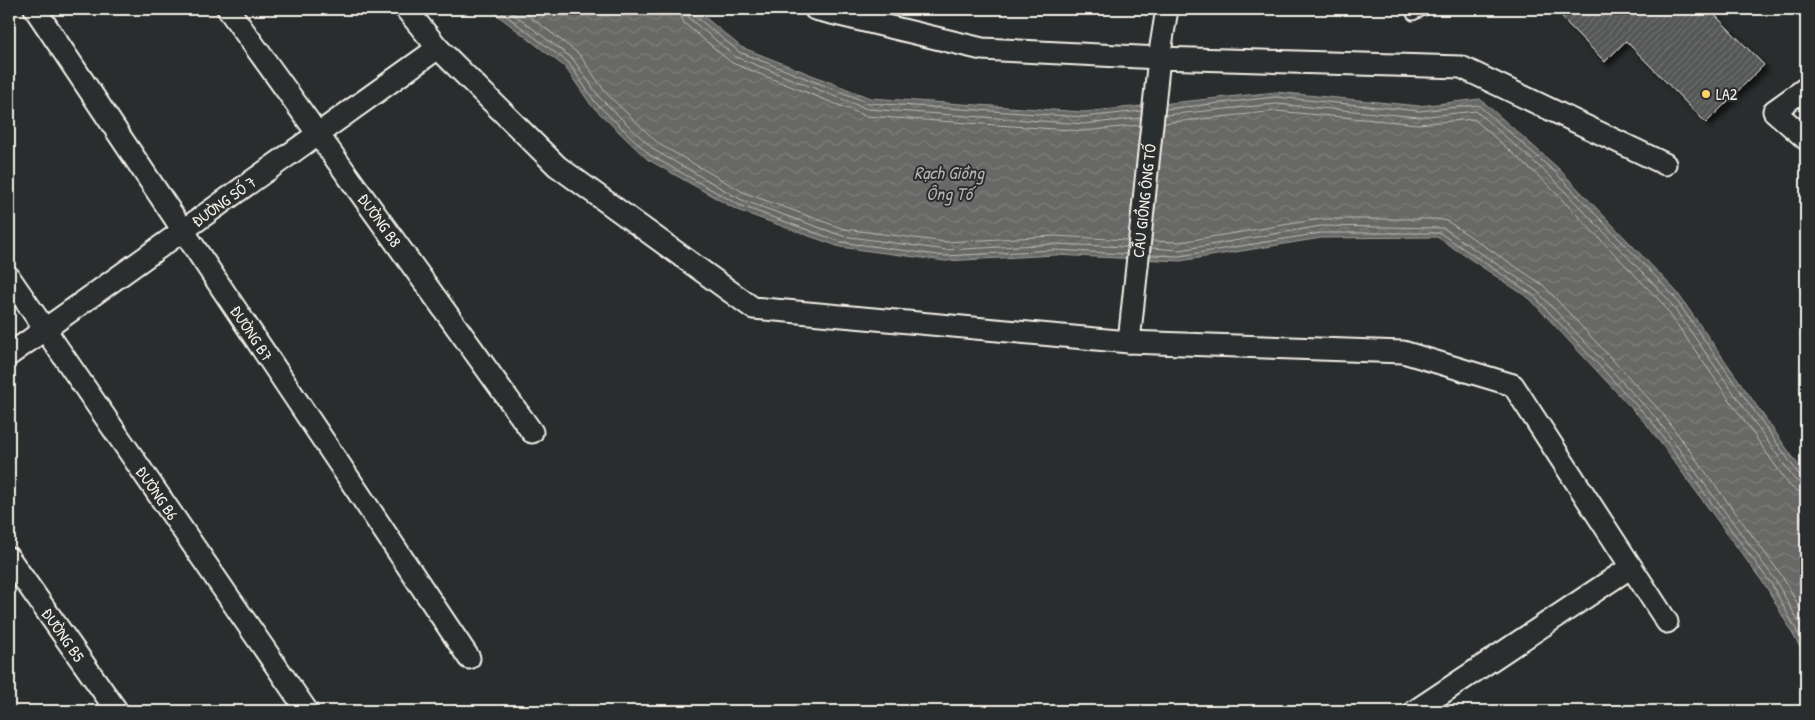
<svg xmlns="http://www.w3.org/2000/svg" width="1815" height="720" font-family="'Patrick Hand',sans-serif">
<defs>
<pattern id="water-waves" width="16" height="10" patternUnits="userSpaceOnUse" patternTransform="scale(1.25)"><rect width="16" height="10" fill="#676866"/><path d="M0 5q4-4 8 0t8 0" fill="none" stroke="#7d7e7c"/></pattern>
<pattern id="building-hatch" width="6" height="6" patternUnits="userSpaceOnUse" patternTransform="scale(1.25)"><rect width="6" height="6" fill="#555756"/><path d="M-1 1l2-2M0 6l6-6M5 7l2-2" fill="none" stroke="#6e706e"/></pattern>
<filter id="shadow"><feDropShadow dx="4.5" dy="4.5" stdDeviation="2.5" flood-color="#0009"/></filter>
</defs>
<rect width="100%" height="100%" fill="#2a2d2e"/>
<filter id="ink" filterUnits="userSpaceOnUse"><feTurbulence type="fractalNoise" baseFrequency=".02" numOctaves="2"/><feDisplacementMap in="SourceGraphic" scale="10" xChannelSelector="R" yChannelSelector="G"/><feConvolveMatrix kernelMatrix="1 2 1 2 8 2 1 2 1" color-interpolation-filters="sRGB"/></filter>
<g filter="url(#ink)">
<polygon fill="url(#water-waves)" stroke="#9f9f9a" points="489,9 695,9 741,47 870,98 1084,112 1276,92 1419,106 1480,99 1557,167 1676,291 1806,476 1806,658 1767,588 1648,426 1530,299 1437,237 1321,238 1180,261 1055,255 945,261 840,247 737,210 647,159 591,105 565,67"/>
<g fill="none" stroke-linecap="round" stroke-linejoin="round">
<g stroke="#bcbab4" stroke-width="1">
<polyline points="497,9 569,63 595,102 650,155 739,205 841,242 945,256 1055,250 1126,254"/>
<polyline points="507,9 573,59 600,98 654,150 742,200 843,236 946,250 1055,244 1127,247"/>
<polyline points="520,9 579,54 606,93 659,144 745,193 844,229 946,242 1055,236 1128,240"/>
<polyline points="678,9 684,23 732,63 866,116 1084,131 1140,125"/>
<polyline points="686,9 690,19 736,57 867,109 1084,124 1141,118"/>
<polyline points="692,9 694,15 739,52 869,103 1084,117 1141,111"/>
<polyline points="1166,109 1276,97 1419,111 1478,105 1554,171 1672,294 1800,476 1806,479"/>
<polyline points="1165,115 1276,104 1419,117 1476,111 1549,175 1667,298 1795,480 1806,485"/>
<polyline points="1164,123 1276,111 1418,124 1474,119 1544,181 1662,303 1789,485 1797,491 1806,492"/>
<polyline points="1152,241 1180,242 1320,219 1437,219 1447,221 1543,285 1662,413 1782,576 1806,619"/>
<polyline points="1151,248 1180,250 1321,226 1443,228 1537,291 1656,418 1776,581 1806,635"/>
<polyline points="1150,255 1180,256 1321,233 1440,233 1533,295 1652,422 1772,585 1806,648"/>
</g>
</g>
<polygon fill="url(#building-hatch)" stroke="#f4f1e8" filter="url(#shadow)" points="1572,9 1709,9 1764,65 1706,123 1626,41 1605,62 1562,18"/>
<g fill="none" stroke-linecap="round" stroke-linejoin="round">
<g stroke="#f4f1e8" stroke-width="15">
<polyline id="lane" points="1413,14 1424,9"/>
</g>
<g stroke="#f4f1e8" stroke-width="25">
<g id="street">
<path id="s1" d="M35,9l434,649"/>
<path id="s2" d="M228,9l304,423"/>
<polyline points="406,9 438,48 557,166 753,308 1129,342 1403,352 1513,385 1667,622"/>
<polyline points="815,9 982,49 1159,58 1167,9"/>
<polyline points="1806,88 1774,111 1806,139"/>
<path id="s3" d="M9,277l298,434"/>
<path id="s4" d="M1129,342l30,-284 302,9 204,97"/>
<path id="s5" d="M9,355l429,-307"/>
<path id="s6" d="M9,558l108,153"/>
<polyline points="1415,711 1631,567"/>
</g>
</g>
<use href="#lane" stroke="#2a2d2e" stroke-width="11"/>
<use href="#street" stroke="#2a2d2e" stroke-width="21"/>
</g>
</g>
<circle fill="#ffd166" stroke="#2a2d2e" stroke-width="2" cx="1706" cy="94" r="5"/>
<g text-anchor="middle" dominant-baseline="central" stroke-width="4" stroke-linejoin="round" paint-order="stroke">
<g font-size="16" fill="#f4f1e8" stroke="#2a2d2e" text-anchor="start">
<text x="1716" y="94">LA2</text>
</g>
<g font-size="16" fill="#f4f1e8" stroke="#2a2d2e">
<text stroke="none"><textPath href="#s4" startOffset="142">CẦU GIỒNG ÔNG TỐ</textPath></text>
<text stroke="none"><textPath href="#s5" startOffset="264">ĐƯỜNG SỐ 7</textPath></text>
<text stroke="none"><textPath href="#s2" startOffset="260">ĐƯỜNG B8</textPath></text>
<text stroke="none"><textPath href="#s1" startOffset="390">ĐƯỜNG B7</textPath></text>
<text stroke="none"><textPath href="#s3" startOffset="262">ĐƯỜNG B6</textPath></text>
<text stroke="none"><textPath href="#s6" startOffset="94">ĐƯỜNG B5</textPath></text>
</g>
<g font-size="18" font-style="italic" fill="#b5b3ae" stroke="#2a2d2e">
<text x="949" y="172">Rạch Giồng<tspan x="949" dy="21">Ông Tố</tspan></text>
</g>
</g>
<rect width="1815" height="720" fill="none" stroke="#2a2d2e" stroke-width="30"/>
<rect x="15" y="15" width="1785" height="690" fill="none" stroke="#f4f1e8" stroke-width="2" filter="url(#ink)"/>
</svg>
